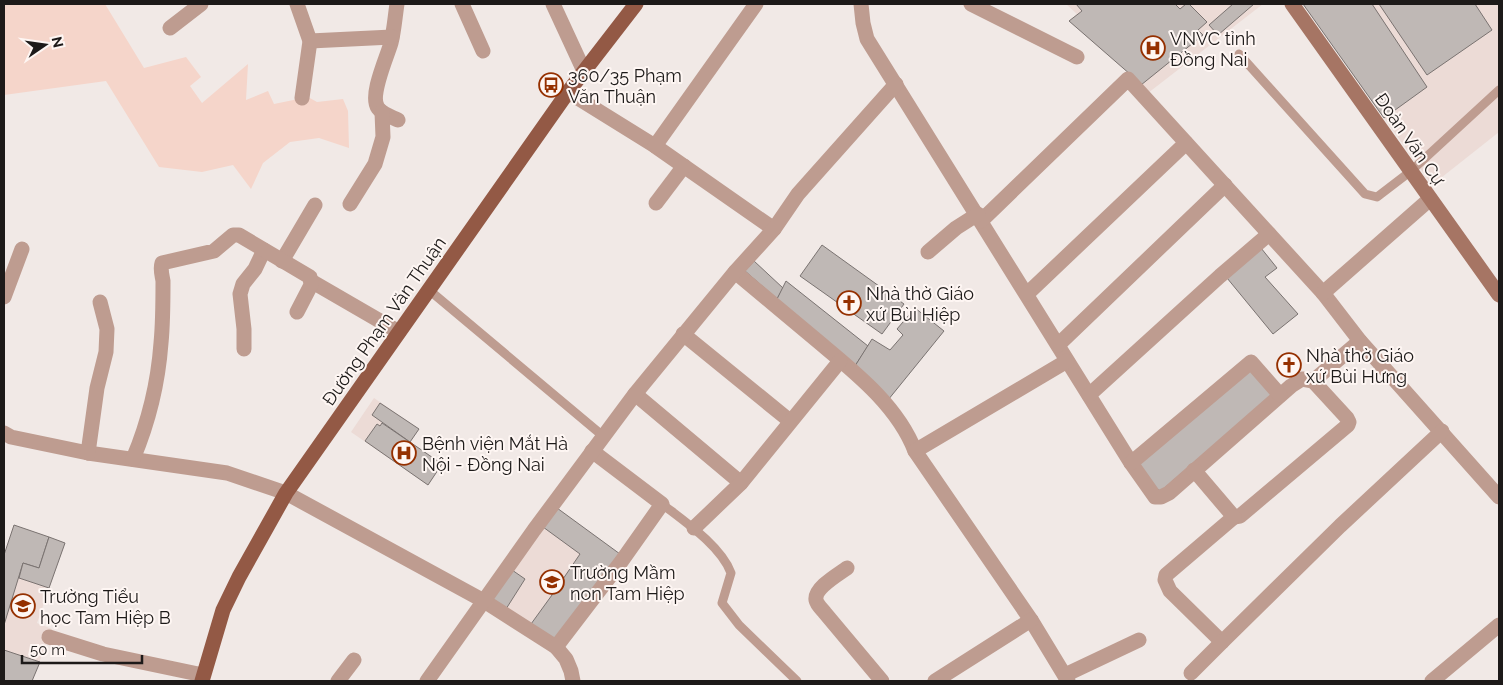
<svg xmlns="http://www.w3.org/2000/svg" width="1503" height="685" font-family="Raleway,sans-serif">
<rect width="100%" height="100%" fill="#f1e9e6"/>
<g fill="#ecdbd6">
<polygon points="1066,4 1263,4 1148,93 1131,75 1069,21 1077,14"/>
<polygon points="1303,4 1499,4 1499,132 1432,185"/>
<polygon points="374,398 419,429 410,442 442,464 428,485 351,432"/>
<polygon points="557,508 620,554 555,640 492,599"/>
<polygon points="14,525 65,543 37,623 52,629 32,681 4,681 4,555"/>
</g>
<polygon fill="#f5d5ca" points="4,4 105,4 144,68 186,57 201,77 190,86 202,103 248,64 246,100 268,91 274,104 308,97 317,102 343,99 348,111 349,148 319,138 290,142 263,163 251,189 233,165 202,172 159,167 106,81 4,95"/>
<g fill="#bfb8b5" stroke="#7a7371">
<polygon points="1076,4 1175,4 1180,9 1186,4 1189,4 1207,22 1198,30 1203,35 1141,85 1131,75 1069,21 1082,11"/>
<polygon points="1233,4 1254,4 1218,35 1209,25"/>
<polygon points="1303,4 1372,4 1427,87 1384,118"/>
<polygon points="1379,4 1475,4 1492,30 1427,75"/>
<polygon points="822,245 904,304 882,334 800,276"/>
<polygon points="1261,248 1277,268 1265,277 1298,314 1273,334 1227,278"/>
<polygon points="754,261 783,288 777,299 745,271"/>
<polygon points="786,281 868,346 855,366 777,299"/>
<polygon points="915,308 944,331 888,400 855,366 872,339 890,350 903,335 897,329"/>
<polygon points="1250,369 1272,395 1161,491 1154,488 1138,464"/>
<polygon points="380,403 419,429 410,442 372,415"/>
<polygon points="382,423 442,464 428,485 365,441 377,424 380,426"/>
<polygon points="557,508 620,554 555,640 531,624 552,595 552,585 557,580 563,579 580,554 543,527"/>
<polygon points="14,525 49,537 39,568 23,563 4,625 4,555"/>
<polygon points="49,537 65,543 49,588 19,578 23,563 39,568"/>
<polygon points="512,570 525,579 506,609 492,599"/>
<polygon points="4,650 40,662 32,681 4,681"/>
</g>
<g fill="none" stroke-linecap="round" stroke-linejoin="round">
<g stroke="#be9c90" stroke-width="9">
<polyline points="1239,54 1365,194 1377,197 1411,171 1499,90"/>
<polyline points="429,290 603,436"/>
<path d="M662,504c22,17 59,42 69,69l-9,30 17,22 58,56"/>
</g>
<g stroke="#be9c90" stroke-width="15">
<polyline points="297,4 310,41 302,98"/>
<path d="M397,4c-2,13 -3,27 -6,39 -4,14 -22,53 -13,65 4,6 14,9 20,12"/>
<polyline points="462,4 483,51"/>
<polyline points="553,4 584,71"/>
<polyline points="861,4 863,23 867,39 1131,463 1155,497 1161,497 1169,493 1291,386 1302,379 1313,381 1360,341"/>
<polyline points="971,4 1077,57"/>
<polyline points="170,28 201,4"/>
<polyline points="310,41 392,37"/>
<polyline points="568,92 655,146 774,229"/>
<polyline points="655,146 756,4"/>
<polyline points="656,203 684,166"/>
<polyline points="350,204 375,164 383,137 382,112"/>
<polyline points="981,221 1128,79 1323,293 1360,341 1499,497"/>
<polyline points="928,252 956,228 978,214"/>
<polyline points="282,261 315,205"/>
<path d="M735,272c26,22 53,44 79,66 38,32 83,66 101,113l116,169 37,61"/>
<polyline points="311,281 399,332"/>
<polyline points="1323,293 1430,199"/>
<polyline points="1027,294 1186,143"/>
<polyline points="4,297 22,249"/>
<polyline points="683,334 790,421"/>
<polyline points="1058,345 1225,185"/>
<polyline points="244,349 244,329 240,294 243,284 255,269 264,250"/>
<polyline points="635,394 741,483"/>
<polyline points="1089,395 1220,276 1269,234"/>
<polyline points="4,433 11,437 88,453 227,473 286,493 484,601 556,647 566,659 571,671 573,681"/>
<polyline points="915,451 1067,361"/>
<polyline points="88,453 97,388 106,352 107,329 100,302"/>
<path d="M133,459c16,-38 25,-75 28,-116 2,-20 2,-42 2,-62 -1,-6 -3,-12 -1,-18l52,-12 19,-16h6l71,42 1,8 -14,27"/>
<polyline points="1131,463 1251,362 1280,395"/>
<polyline points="1194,470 1234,517 1240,516 1348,425 1349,422 1347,418 1313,381"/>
<polyline points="1234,517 1166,575 1165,580 1170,591 1222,642 1340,526 1442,431"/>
<polyline points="694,528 741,483 840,361"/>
<path d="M847,568c-8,6 -33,20 -31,32 1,5 6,9 9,13l57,68"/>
<polyline points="49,637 103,654 203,675"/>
<polyline points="556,647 621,562 662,504 592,451"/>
<polyline points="1191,673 1222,642"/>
<polyline points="1065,675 1139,640"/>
<polyline points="338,681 354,660"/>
<polyline points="427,681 534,530 635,394 735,272 774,229 798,194 896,84"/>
<polyline points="935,681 1031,620"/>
<polyline points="1432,681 1499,625"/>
</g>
<polyline stroke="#a67564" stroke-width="15" points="1292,4 1499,295"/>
<polyline stroke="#935945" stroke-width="15" points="202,681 223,610 239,577 286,493 568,92 636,4"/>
</g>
<defs>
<g id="hospital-ring" transform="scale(1.25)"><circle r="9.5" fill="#fef6f3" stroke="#953000" stroke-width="1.5"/><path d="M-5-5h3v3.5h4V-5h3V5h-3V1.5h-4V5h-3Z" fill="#953000"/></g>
<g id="bus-ring" transform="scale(1.25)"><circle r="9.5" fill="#fef6f3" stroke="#953000" stroke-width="1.5"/><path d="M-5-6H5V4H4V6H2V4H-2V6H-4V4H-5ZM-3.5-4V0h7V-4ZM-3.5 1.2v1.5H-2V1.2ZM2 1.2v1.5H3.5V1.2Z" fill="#953000"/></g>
<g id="church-ring" transform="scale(1.25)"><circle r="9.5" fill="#fef6f3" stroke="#953000" stroke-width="1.5"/><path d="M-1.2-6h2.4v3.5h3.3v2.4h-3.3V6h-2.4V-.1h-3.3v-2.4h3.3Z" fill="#953000"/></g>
<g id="school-ring" transform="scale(1.25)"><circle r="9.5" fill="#fef6f3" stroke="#953000" stroke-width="1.5"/><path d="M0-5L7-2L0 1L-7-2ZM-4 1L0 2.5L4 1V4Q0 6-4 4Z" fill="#953000"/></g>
</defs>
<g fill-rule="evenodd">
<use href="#hospital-ring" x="1153" y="48"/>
<use href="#bus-ring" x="551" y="85"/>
<use href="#church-ring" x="849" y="303"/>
<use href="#church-ring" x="1289" y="365"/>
<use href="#hospital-ring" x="404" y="453"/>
<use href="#school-ring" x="552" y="582"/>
<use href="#school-ring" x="23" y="606"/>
</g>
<g text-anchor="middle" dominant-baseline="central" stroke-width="4" stroke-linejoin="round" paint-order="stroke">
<g font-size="18" fill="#1d1a19" stroke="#fef6f3" text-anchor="start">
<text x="1170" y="38">VNVC tỉnh<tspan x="1170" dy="21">Đồng Nai</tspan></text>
<text x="568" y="75">360/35 Phạm<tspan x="568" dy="21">Văn Thuận</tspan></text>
<text x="866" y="293">Nhà thờ Giáo<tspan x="866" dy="21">xứ Bùi Hiệp</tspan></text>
<text x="1306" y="355">Nhà thờ Giáo<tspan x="1306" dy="21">xứ Bùi Hưng</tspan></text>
<text x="422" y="443">Bệnh viện Mắt Hà<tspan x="422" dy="21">Nội - Đồng Nai</tspan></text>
<text x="570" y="572">Trường Mầm<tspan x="570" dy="21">non Tam Hiệp</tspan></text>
<text x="40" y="596">Trường Tiểu<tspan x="40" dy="21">học Tam Hiệp B</tspan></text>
</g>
<g font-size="18" fill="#1d1a19" stroke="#fef6f3">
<text transform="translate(1410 139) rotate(55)">Đoàn Văn Cự</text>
<text transform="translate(384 321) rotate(-55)">Đường Phạm Văn Thuận</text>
</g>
</g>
<rect width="1503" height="685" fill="none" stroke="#1d1a19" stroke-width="10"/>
<g transform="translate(45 45) rotate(77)" stroke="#fef6f3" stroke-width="4" paint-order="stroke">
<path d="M0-4L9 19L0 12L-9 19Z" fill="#1d1a19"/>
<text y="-8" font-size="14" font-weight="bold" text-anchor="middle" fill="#1d1a19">N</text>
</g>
<path d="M22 655v8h120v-8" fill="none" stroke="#1d1a19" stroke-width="2.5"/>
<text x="30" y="655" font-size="15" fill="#1d1a19" stroke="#fef6f3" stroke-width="4" paint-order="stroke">50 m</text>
</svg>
